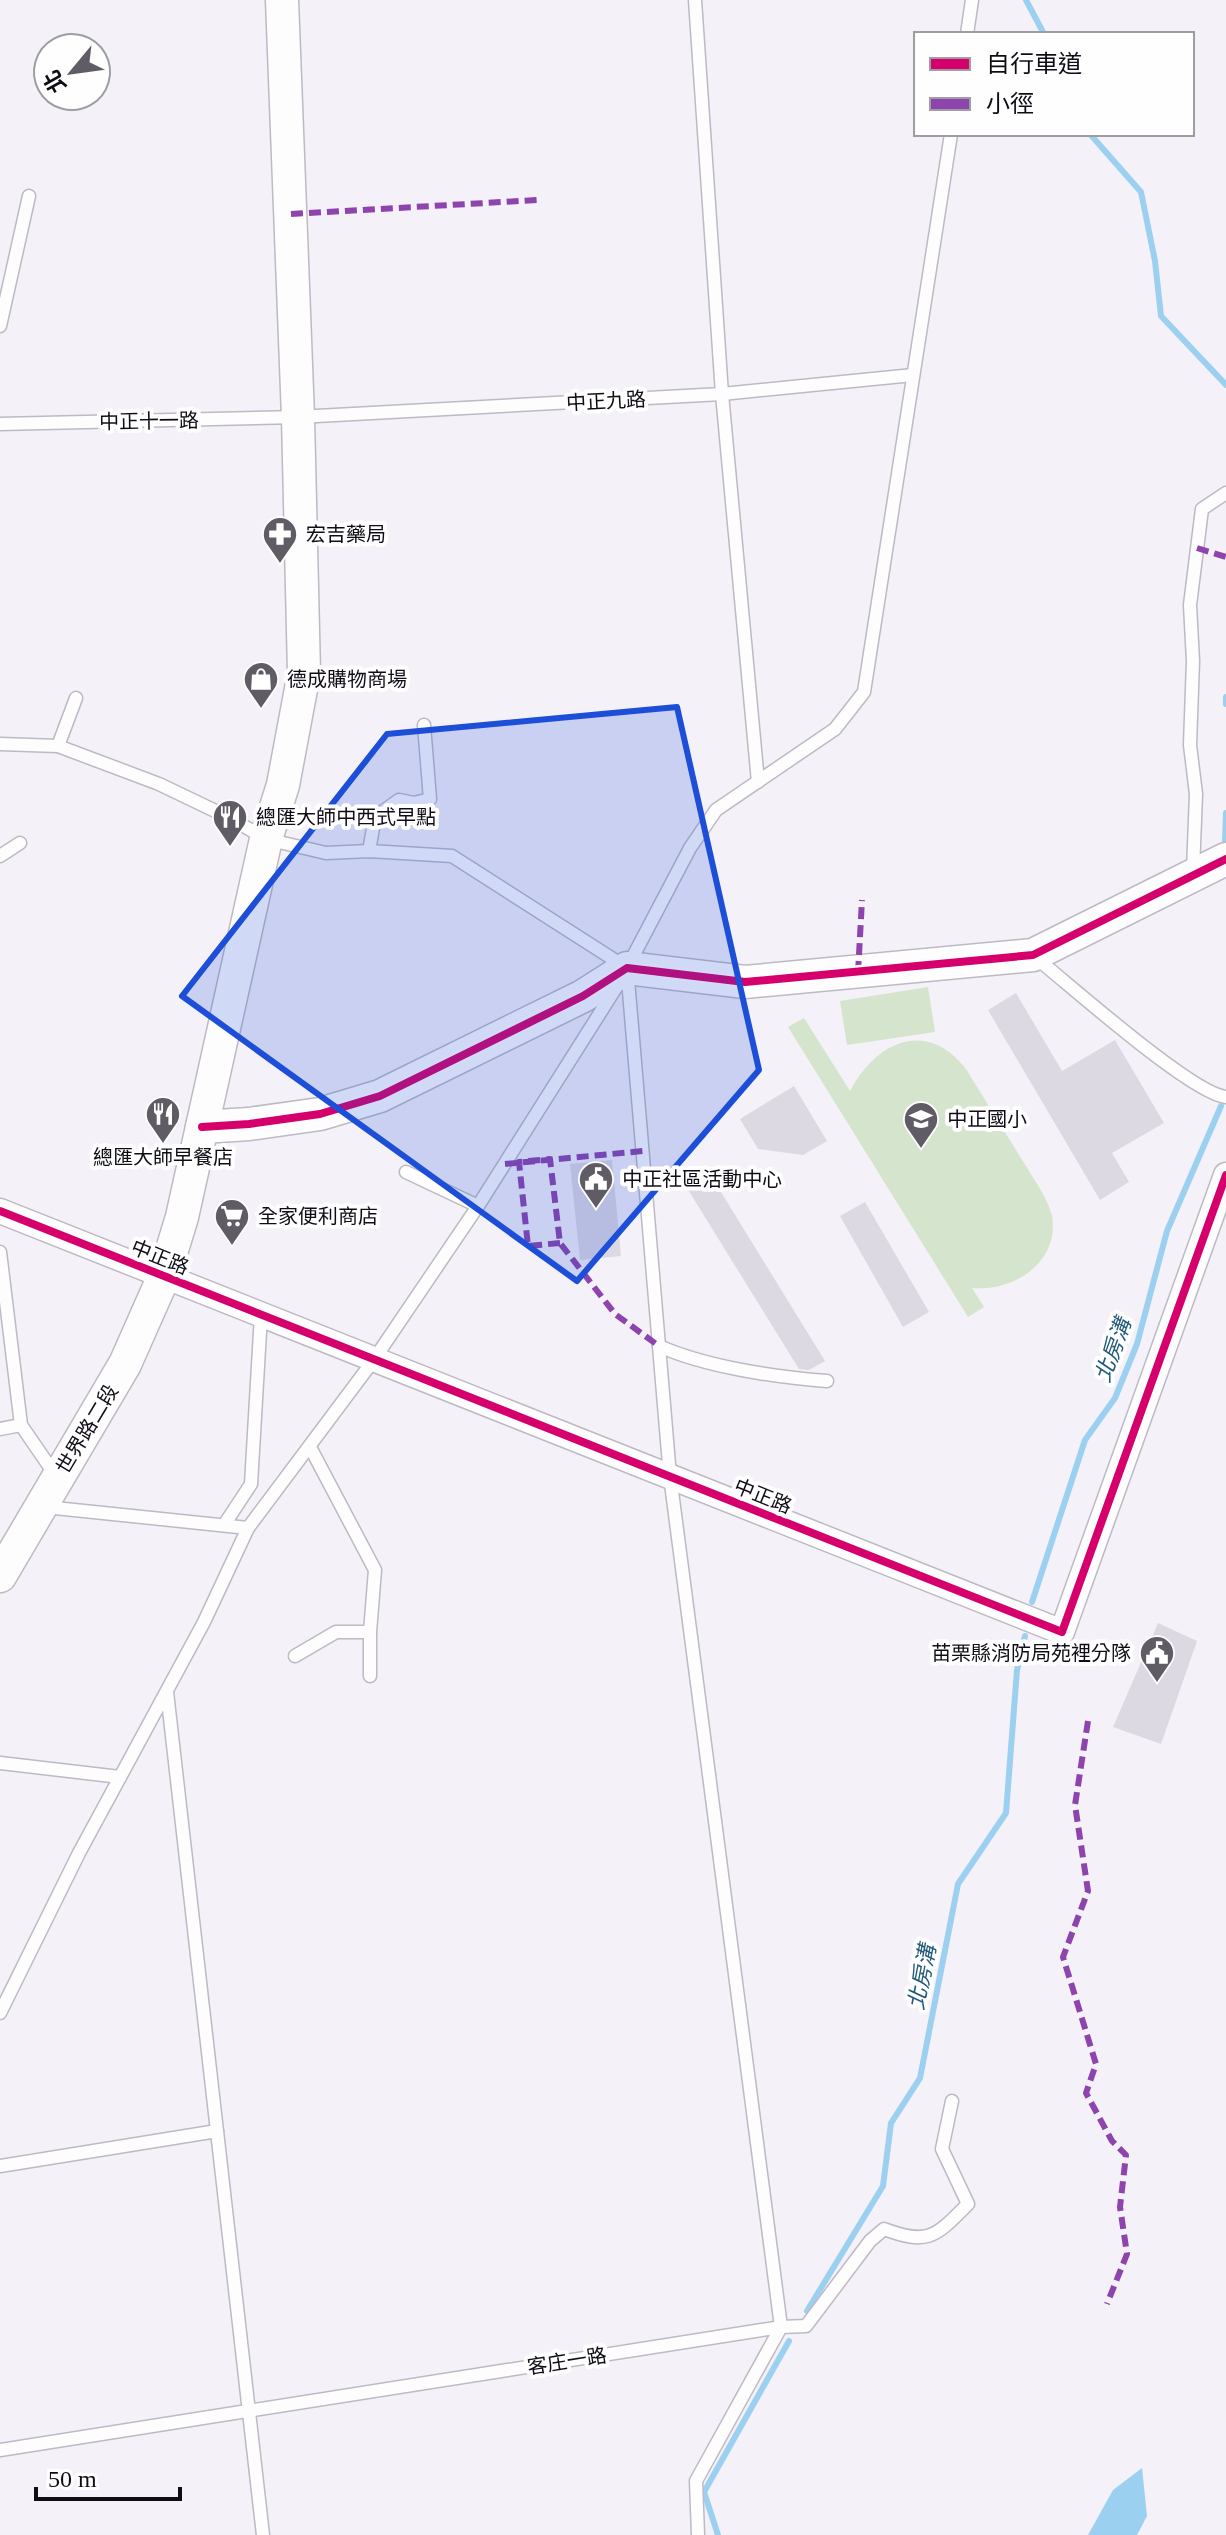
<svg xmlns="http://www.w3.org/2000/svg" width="1226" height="2535" font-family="'Times New Roman','Noto Sans TC',serif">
<rect width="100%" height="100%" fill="#f4f1f8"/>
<g fill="#d5e4cd">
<polygon points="928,987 935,1032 847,1045 840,1001"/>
<path d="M804,1018l46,73c26,-49 76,-73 116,-22l76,123c4,8 8,16 10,24 8,46 -38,76 -80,72l12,19 -16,10 -180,-290z"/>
</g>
<polygon fill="#9cd0f0" points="1142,2468 1147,2516 1137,2535 1088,2535 1113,2490"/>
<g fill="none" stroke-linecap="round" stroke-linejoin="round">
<g stroke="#9cd0f0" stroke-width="6">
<polyline points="1026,0 1044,34"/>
<polyline points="1090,134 1141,192 1155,261 1161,316 1226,385"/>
<polyline points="1226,697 1226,704"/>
<polyline points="1225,841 1226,813"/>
<polyline points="1032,1602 1085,1440 1115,1398 1137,1344 1167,1231 1221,1106"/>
<polyline points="807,2311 883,2186 891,2123 920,2078 958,1884 1006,1813 1017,1670 1025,1636"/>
<polyline points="718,2535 704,2492 789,2341"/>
</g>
</g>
<g fill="#dcd9e3">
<polygon points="1016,993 1062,1071 1115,1040 1164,1123 1112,1153 1129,1182 1100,1200 988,1010"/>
<polygon points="794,1086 827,1141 803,1155 758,1149 740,1119"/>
<polygon points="612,1160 621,1256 580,1260 570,1164"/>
<polygon points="705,1166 825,1361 809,1370 799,1369 682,1180"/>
<polygon points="865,1202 929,1312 903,1327 840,1216"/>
<polygon points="1158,1623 1197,1641 1161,1744 1113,1727"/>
</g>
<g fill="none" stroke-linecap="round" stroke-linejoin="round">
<g stroke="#beb9c3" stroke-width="15">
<g id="lane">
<polyline points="695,0 722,394 758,782"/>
<polyline points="967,34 972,0"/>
<polyline points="0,326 29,196"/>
<polyline points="0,424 298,417 722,394 913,375"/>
<polyline points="0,744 58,746 159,784 230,818 266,839 326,853 369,851 452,856 627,968 670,1476 781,2327 696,2481 698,2535"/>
<polyline points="58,746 76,698"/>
<polyline points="369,851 375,817 399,800 414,803 430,799 424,725"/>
<polyline points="0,856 20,843"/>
<polyline points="1193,870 1196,794 1190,745 1193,661 1190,605 1202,509 1226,493"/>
<path d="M1036,958c34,27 156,136 190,139"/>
<polyline points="628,966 690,848 716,810 835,729 864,692 951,134"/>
<polyline points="406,1172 478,1206"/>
<polyline points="0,1252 21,1425 56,1476"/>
<path d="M659,1346c47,21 116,31 168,35"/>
<polyline points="0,1429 21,1425"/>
<polyline points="310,1447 375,1570 370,1632 370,1676"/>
<polyline points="45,1507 248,1528"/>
<polyline points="224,1525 251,1484 261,1315"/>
<polyline points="295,1656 336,1632 370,1632"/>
<polyline points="167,1692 263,2535"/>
<polyline points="0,1763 120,1777"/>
<polyline points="0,2013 79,1853 204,1622 248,1528 373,1361 478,1206 617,986"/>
<polyline points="0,2166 217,2131"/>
<path d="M0,2450l781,-123 25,-1 64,-85 14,-12c45,17 52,7 84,-25l-26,-55 10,-48"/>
</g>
</g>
<g stroke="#beb9c3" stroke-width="27">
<polyline id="street" points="0,1211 1062,1632 1226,1175"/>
</g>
<g stroke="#beb9c3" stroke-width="35">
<g id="secondary">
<polyline points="202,1127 249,1124 320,1114 380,1096 583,996 627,968 745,982 1033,955 1226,859"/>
<polyline points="0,1576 125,1364 164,1276 182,1217 266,839 283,785 304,673 298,417 282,0"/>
</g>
</g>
<use href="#lane" stroke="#fdfdfe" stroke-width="12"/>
<use href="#street" stroke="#fdfdfe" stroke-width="24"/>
<use href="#secondary" stroke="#fdfdfe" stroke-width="32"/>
<g stroke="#8e44ad" stroke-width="6" stroke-dasharray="12 6" stroke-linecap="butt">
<polyline points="291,214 538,200"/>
<polyline points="1197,548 1226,557"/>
<polyline points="858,973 862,900"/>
<polyline points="505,1164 643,1151"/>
<polyline points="560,1243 528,1246 519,1162 550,1159 560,1243 615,1314 659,1346"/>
<polyline points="1088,1721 1075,1805 1088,1891 1063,1957 1096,2064 1086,2093 1112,2141 1126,2155 1120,2207 1127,2254 1107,2304"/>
</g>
<g stroke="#fefefe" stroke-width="13">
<g id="cycleway">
<polyline points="202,1127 249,1124 320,1114 380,1096 583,996 627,968 745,982 1033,955 1226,859"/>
<polyline points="0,1211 1062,1632 1226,1175"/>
</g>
</g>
<use href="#cycleway" stroke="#d6006c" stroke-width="8"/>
</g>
<path fill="#1d4ed8" fill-opacity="0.2" stroke="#1d4ed8" stroke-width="6" stroke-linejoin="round" d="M677,707l82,363 -182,211 -395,-285 205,-262z"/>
<defs>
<g id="pharmacy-pin" transform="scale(1.8)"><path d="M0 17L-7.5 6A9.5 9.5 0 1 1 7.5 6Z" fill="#605c65" stroke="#fefefe"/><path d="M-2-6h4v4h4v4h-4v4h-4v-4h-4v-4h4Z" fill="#fff"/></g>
<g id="shop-pin" transform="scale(1.8)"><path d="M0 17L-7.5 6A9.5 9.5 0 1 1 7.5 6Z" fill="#605c65" stroke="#fefefe"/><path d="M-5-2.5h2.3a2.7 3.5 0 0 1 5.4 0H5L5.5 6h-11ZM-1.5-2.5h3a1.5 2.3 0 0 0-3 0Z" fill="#fff"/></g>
<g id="restaurant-pin" transform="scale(1.8)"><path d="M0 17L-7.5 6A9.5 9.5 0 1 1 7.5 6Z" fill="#605c65" stroke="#fefefe"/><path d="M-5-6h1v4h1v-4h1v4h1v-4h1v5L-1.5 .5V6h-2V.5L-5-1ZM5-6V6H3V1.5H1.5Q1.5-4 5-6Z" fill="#fff"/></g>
<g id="school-pin" transform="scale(1.8)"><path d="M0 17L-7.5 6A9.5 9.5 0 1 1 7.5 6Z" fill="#605c65" stroke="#fefefe"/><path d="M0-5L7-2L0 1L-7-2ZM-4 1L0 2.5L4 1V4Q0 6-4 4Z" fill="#fff"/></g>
<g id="civic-pin" transform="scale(1.8)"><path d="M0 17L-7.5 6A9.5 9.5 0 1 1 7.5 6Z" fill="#605c65" stroke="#fefefe"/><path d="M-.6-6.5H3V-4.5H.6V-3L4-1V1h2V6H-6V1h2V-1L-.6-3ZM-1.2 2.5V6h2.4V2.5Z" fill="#fff"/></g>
<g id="supermarket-pin" transform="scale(1.8)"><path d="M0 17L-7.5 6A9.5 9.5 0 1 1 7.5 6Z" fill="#605c65" stroke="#fefefe"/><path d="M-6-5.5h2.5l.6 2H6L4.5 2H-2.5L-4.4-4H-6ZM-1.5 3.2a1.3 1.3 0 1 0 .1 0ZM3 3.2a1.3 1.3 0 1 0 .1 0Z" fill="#fff"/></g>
</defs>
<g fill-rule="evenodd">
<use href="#pharmacy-pin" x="280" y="534"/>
<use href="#shop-pin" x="261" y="679"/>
<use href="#restaurant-pin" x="230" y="817"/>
<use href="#restaurant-pin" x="163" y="1114"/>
<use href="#school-pin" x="921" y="1119"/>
<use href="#civic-pin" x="596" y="1179"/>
<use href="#supermarket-pin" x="232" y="1216"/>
<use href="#civic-pin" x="1157" y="1653"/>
</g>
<g text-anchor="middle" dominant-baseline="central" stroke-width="8" stroke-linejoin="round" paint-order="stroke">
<g font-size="20" fill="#100c16" stroke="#fefefe">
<text transform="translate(606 401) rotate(-3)">中正九路</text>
<text transform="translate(149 421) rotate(-1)">中正十一路</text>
<text transform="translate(160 1257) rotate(22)">中正路</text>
<text transform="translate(87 1429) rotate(-59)">世界路二段</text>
<text transform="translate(763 1496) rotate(22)">中正路</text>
<text transform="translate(567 2361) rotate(-9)">客庄一路</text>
</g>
<g font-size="20" fill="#100c16" stroke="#fefefe" text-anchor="start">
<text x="306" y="534">宏吉藥局</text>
<text x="287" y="679">德成購物商場</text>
<text x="256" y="817">總匯大師中西式早點</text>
<text x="947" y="1119">中正國小</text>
<text x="163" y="1157" text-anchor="middle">總匯大師早餐店</text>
<text x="622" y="1179">中正社區活動中心</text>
<text x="258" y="1216">全家便利商店</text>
<text x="1131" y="1653" text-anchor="end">苗栗縣消防局苑裡分隊</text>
</g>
<g font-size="22" font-style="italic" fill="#225b78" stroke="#fefefe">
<text transform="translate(1113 1350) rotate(-70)">北房溝</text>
<text transform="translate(922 1977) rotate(-79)">北房溝</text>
</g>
</g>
<rect x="914" y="32" width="280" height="104" fill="#fefefe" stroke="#9f9da1" stroke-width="2"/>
<rect x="930" y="58" width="40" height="12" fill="#d6006c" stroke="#9f9da1" stroke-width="2"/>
<text x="986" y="72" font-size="24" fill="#100c16">自行車道</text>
<rect x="930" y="98" width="40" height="12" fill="#8e44ad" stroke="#9f9da1" stroke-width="2"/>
<text x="986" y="112" font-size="24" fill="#100c16">小徑</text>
<g transform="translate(72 72) rotate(241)"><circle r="38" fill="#fefefe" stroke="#9f9da1" stroke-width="2"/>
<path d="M0-6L14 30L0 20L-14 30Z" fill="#605c65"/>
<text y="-12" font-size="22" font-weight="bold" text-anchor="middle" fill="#100c16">北</text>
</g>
<path d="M36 2487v12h144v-12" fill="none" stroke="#100c16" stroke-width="4"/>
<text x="48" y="2487" font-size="24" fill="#100c16" stroke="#fefefe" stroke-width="6" paint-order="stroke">50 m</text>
</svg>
